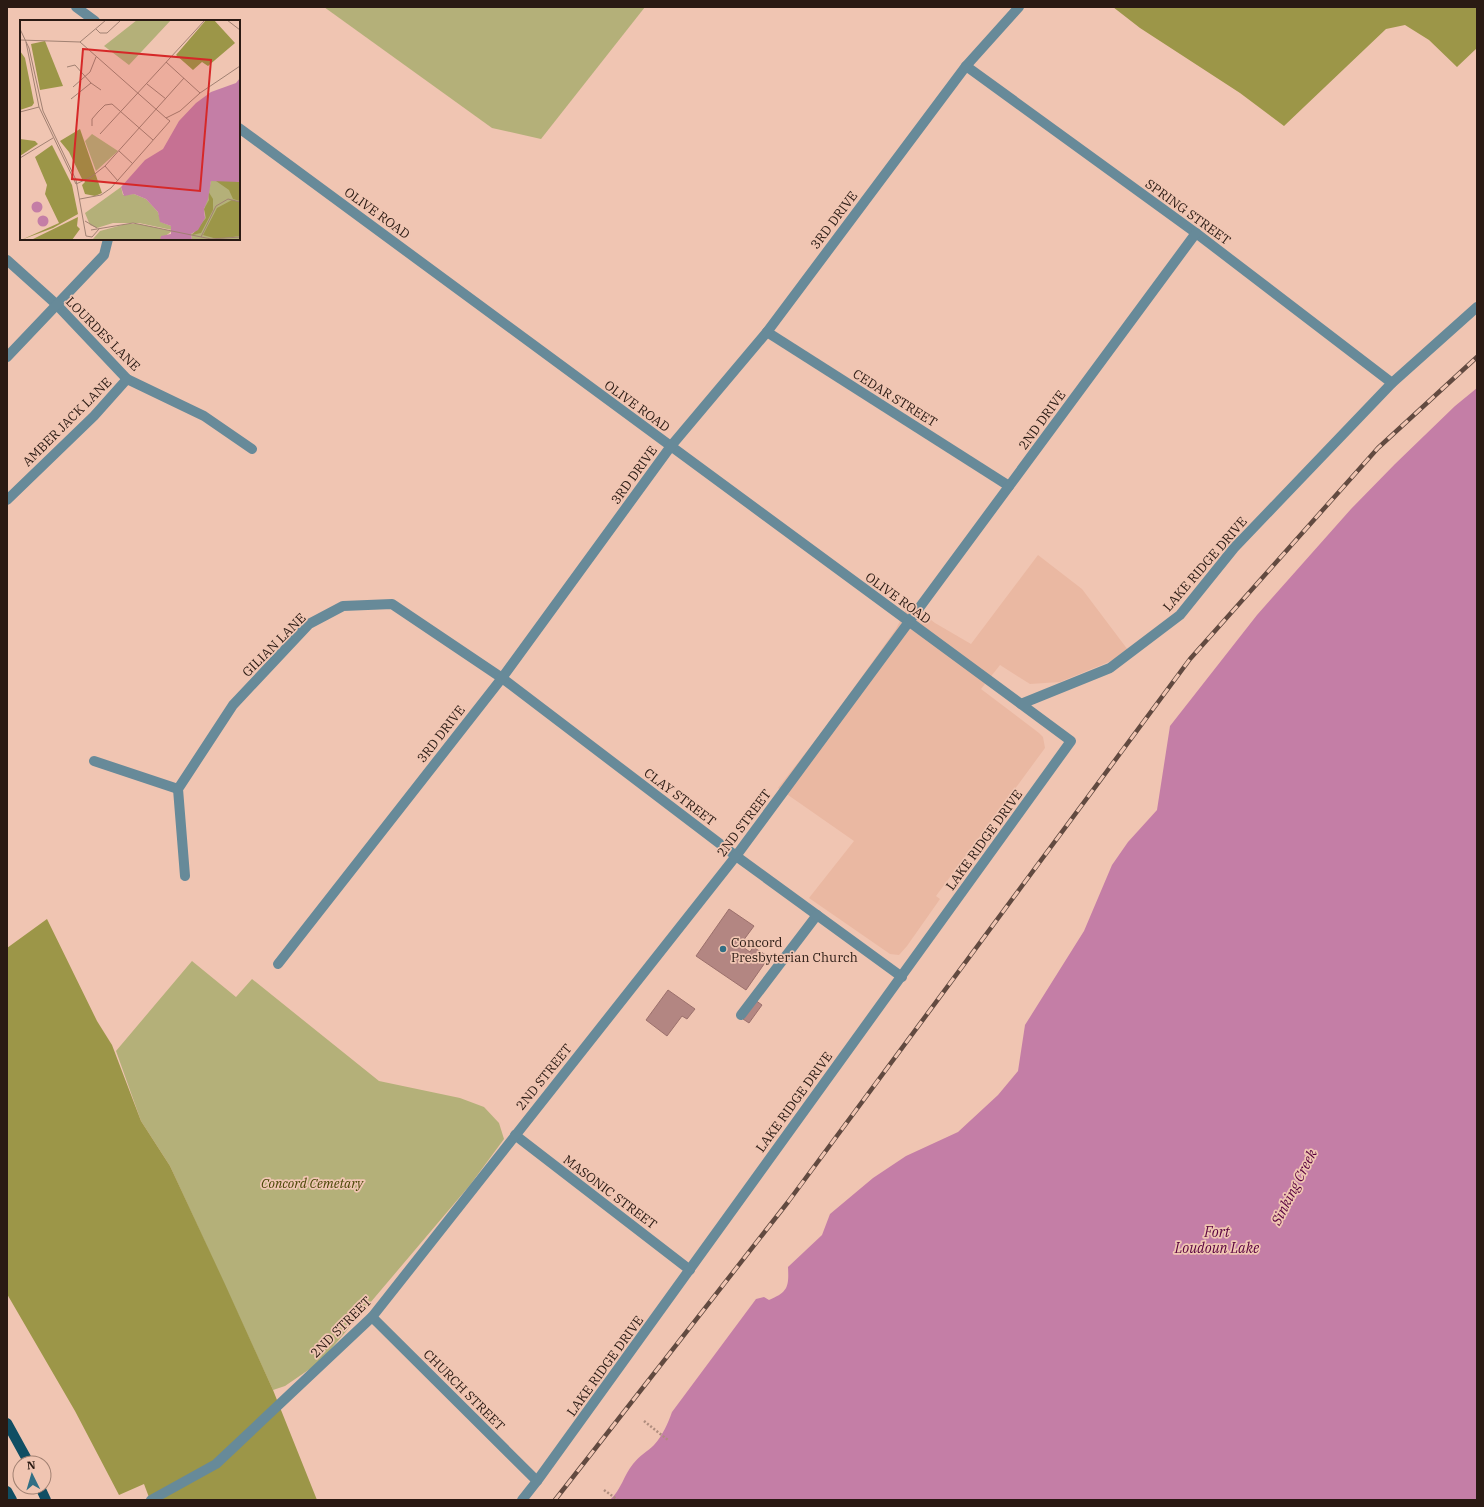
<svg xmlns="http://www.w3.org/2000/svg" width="1484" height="1507" font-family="'IBM Plex Serif',serif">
<rect width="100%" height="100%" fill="#f0c5b2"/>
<polygon fill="#eab8a2" points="1038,555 1082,589 1128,650 1111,661 1060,682 1030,684 1000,665 981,689 1039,733 1043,737 1045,748 936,896 940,899 907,946 899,955 890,954 809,898 854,841 778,788 825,728 896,629 909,603 935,623 971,644"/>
<g fill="#b4b079">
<polygon points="324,7 645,7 541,139 492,128"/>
<polygon points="192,961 236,997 252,979 379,1081 460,1098 484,1107 499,1123 504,1139 470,1185 320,1362 285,1386 273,1390 170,1166 141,1121 116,1051"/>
</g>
<g fill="#9c9648">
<polygon points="1113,7 1477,7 1477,48 1457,67 1429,40 1405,25 1386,29 1284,126 1240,93 1140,28"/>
<polygon points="47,919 97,1021 112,1045 141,1121 170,1166 224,1282 273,1390 317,1500 150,1500 144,1484 119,1495 75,1411 7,1294 7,948"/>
</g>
<path fill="#c47ea6" d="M1477,388v1112h-867c11,-10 14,-25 23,-36 6,-8 15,-13 21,-19 9,-10 14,-22 18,-33l84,-113 8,-2 5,3c19,-8 20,-13 19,-33l34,-32 8,-21 43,-36 33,-22 52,-24 40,-37 20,-24 7,-46 59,-94 28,-66 16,-23 29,-32 13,-84 87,-111 94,-106 44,-45 60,-58z"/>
<g fill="#b38682" stroke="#9b706c">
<polygon points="729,909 754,926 740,945 750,952 753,947 769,957 746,990 696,956"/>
<polygon points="668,990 695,1009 687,1019 682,1016 667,1036 646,1020"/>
<polygon points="755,1000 762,1005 749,1023 743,1019"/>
</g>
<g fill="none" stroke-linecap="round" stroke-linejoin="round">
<g stroke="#af8d7e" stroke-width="2.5" stroke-dasharray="2 2" stroke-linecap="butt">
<polyline points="644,1421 668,1440"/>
<polyline points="604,1490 618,1500"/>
</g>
<g stroke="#678a99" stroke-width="10">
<polyline points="76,7 95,21"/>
<polyline points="966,66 1196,233 1392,383"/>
<polyline points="239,128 1021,704"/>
<polyline points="7,260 56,304 127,379 204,416 252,449"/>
<polyline points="767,332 1009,486"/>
<polyline points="7,357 104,255 108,239"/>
<polyline points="7,500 94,416 127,379"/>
<polyline points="94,761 178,789"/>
<polyline points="185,876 178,789 233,705 309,624 343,606 392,604 502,678 736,856 902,977"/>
<polyline points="278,964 502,678 671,446 767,332 966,66 1019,7"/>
<polyline points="741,1015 817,915"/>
<polyline points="515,1135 690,1270"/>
<polyline points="372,1317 537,1481"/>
<polyline points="151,1500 216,1464 372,1317 736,856 1196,233"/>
<polyline points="522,1500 537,1481 1071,741 1021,704 1110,668 1180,615 1234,548 1392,383 1477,307"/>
</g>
<g stroke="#104e63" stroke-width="10">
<polyline points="7,1423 29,1463"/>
<polyline points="40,1487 46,1500"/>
<polyline points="7,1491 12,1500"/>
</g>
<g stroke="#624a40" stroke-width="4.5">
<polyline id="rail" points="555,1500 788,1202 1190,659 1378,448 1477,357"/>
</g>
<use href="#rail" stroke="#f0c5b2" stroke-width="3" stroke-dasharray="9" stroke-linecap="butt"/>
</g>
<circle fill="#326f85" stroke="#f0c5b2" stroke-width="1.5" cx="723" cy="949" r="4"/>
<g text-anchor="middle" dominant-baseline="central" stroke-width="3.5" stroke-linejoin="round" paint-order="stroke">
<g font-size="13" fill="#2a1a13" stroke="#f0c5b2">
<text transform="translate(1188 212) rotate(36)">SPRING STREET</text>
<text transform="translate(377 213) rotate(36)">OLIVE ROAD</text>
<text transform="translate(834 220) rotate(-53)">3RD DRIVE</text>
<text transform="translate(103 334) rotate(45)">LOURDES LANE</text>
<text transform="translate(895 398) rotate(32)">CEDAR STREET</text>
<text transform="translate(637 406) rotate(36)">OLIVE ROAD</text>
<text transform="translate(1042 420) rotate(-54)">2ND DRIVE</text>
<text transform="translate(67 422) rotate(-45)">AMBER JACK LANE</text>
<text transform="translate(634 475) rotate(-54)">3RD DRIVE</text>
<text transform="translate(1205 564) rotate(-49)">LAKE RIDGE DRIVE</text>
<text transform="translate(898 598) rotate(36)">OLIVE ROAD</text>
<text transform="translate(274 645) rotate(-45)">GILIAN LANE</text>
<text transform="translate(441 734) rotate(-52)">3RD DRIVE</text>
<text transform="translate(680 797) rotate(37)">CLAY STREET</text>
<text transform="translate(744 823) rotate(-53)">2ND STREET</text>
<text transform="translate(984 840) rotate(-54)">LAKE RIDGE DRIVE</text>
<text transform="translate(544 1077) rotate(-51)">2ND STREET</text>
<text transform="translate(794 1102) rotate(-54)">LAKE RIDGE DRIVE</text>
<text transform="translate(610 1192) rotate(37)">MASONIC STREET</text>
<text transform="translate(341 1327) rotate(-45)">2ND STREET</text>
<text transform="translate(605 1366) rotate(-54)">LAKE RIDGE DRIVE</text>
<text transform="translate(464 1390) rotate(45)">CHURCH STREET</text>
</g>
<g font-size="13" fill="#2a1a13" stroke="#f0c5b2" text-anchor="start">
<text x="731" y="942">Concord<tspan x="731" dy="15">Presbyterian Church</tspan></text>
</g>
<g font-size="13" font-style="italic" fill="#484403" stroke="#f0c5b2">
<text x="312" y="1183">Concord Cemetary</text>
</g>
<g font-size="14" font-style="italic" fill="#58003e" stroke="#f0c5b2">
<text transform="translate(1294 1187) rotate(-63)">Sinking Creek</text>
<text x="1217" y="1232">Fort<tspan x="1217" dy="16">Loudoun Lake</tspan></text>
</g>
</g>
<g transform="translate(20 20)">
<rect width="220" height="220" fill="#f0c5b2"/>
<path d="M117,0h34l-42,45 -25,-19zM72,114l26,17 -22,20 -11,-30zM205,159l15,3v58h-48l-1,-6 6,-3 8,-15 -1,-7 7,-28zM101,167l2,8 11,-1 12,5 12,13 3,10 10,4 1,4 -33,-7h-26l-16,5 -7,-3 -5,-12zM106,204h13l33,7 -12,9h-75l8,-1 7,-8z" fill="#b4b079"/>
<path d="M186,0h8l21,23 -27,23 -6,-4 -9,8 -17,-15zM25,21l18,45 -23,4 -9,-46zM0,31l5,7 9,45 -2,3 -12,4zM60,109l22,64 -7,3 -10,-2 -3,-9 3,-3 -1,-3h-2l-13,-27 -9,-11zM0,119l15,2 3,3 -18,12zM32,125l20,40 6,29 -25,14 -32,12 38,-17 -14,-29 2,-9 -12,-28zM205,159l15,3v19l-7,-2 -4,-9 -13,-9zM188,171l5,8v11l-12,23 -9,2 14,-17 -2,-9 5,-9zM212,180l8,2v34l-23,3 -14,-4 14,-27zM58,197l-1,9 3,3 -8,11h-41z" fill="#9c9648"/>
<path d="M220,58v104l-29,-1 -3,18 -4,10 1,9 -7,12 -7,4 1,6h-32l1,-4 10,-2v-8l-11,-4 -2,-10 -12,-13 -12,-5 -10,2 -3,-9 24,-27 18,-11 16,-28 17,-18 15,-11 25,-9zM11.5 187a5.5 5.5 0 1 1 11 0a5.5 5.5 0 1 1-11 0ZM17.5 201a5.5 5.5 0 1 1 11 0a5.5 5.5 0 1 1-11 0Z" fill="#c47ea6"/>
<path fill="none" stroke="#a18172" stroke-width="1" d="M207,0l13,10M0,9l9,19 14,63 33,69 10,56 6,1 7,-8M76,9l4,4h7l14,-13M0,20l60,2 26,-22M6,22l13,65 37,77M60,22l86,76M146,42l34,31M47,47l8,-2 16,18 10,7M127,64l19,15M53,67l17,-15 6,-15M51,79l20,-16M0,92l19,-5M72,106v-7l6,-7 7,-7 7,-1 41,36M80,114l105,-114M99,131l14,13M0,138l33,-20M85,146l13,15M56,164l15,-7 14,-11 79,-88M60,179l21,-4 10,-7 59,-67 -4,-3 14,-7 20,-18 40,-27M65,201l12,7M71,210l42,-7 78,16 29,-2M181,217l15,-31 12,-7 12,3"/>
<path fill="#d62828" fill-opacity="0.15" stroke="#d62828" stroke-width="2" d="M63,29l128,11 -11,131 -128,-12z"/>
<rect width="220" height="220" fill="none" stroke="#2a1a13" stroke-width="2"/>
</g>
<rect width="1484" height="1507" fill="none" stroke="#2a1a13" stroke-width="16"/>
<g transform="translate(32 1475) rotate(355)"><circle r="19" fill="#f0c5b2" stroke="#a18172"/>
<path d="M0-3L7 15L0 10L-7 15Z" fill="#326f85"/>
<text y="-6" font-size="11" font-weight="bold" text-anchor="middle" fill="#2a1a13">N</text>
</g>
</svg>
